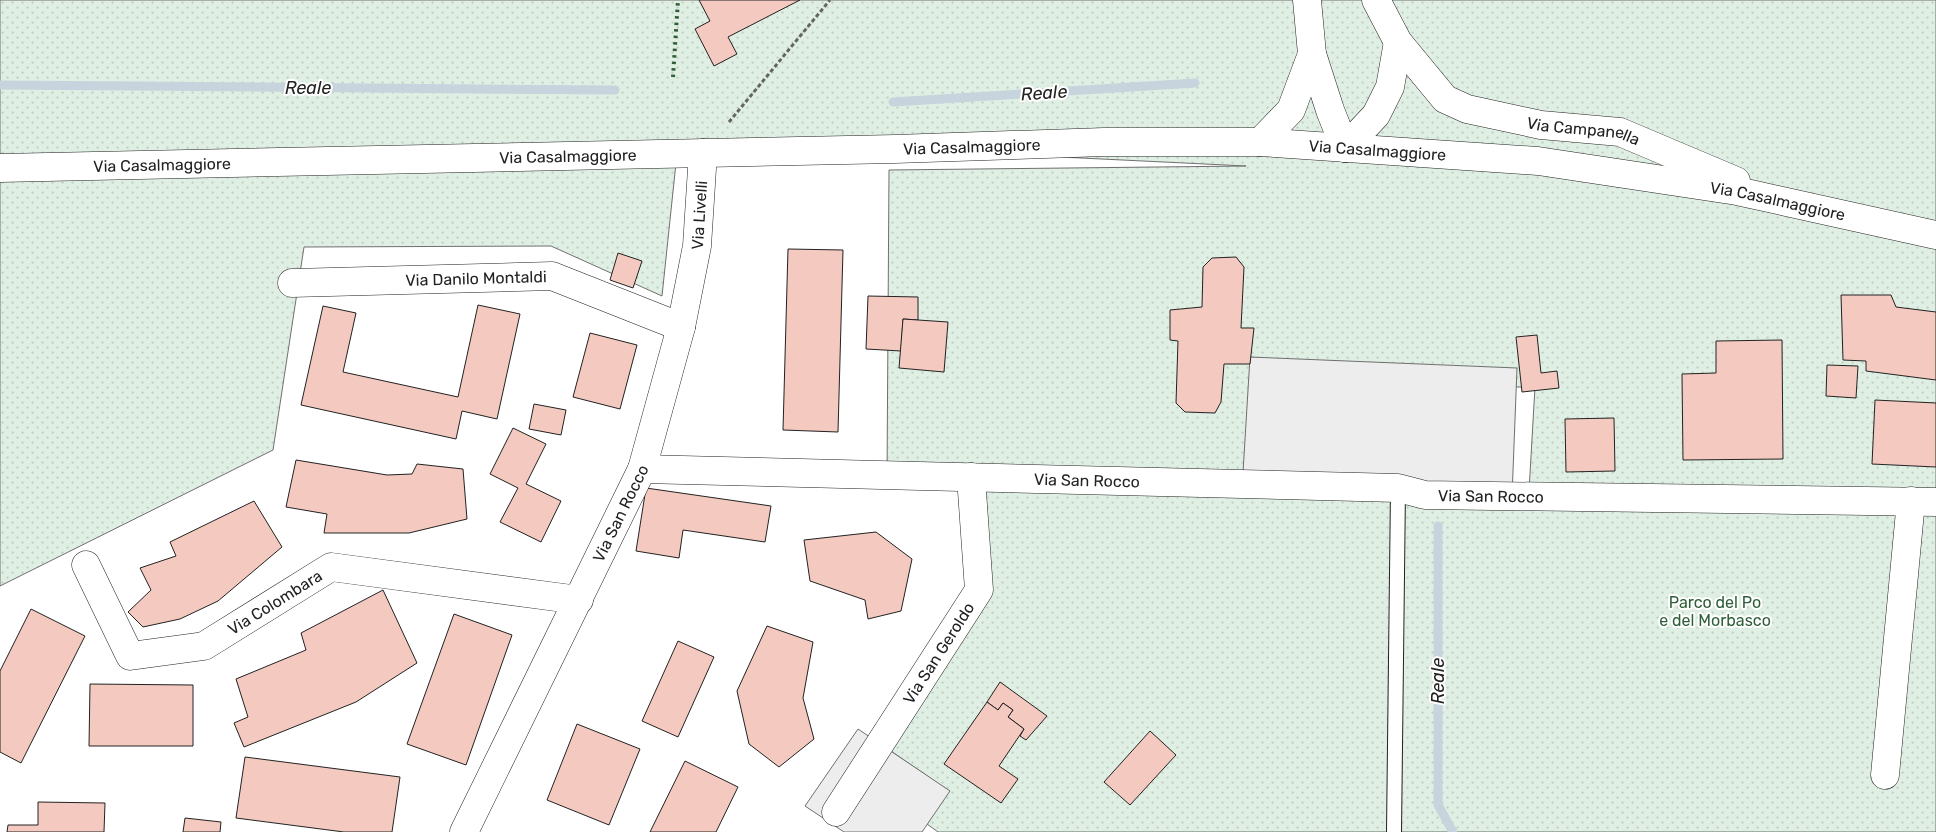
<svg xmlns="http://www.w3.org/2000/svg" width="1936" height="832" font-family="Rubik,sans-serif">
<defs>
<pattern id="green-dots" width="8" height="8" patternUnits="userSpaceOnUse" patternTransform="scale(1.25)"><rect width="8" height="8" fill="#e0efe3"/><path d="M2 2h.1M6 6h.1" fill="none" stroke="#c0cdc2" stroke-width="1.8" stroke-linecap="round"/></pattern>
</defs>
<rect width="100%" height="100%" fill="#fff"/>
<path fill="url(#green-dots)" stroke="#6f6f6f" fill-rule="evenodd" d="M0,0h1936v832h-998l-11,-8 22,-33 -74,-51 102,-149 -6,-113h-84l2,-308 357,-4 -351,-17 -217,-5 -16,152 -111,-50 -247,1 -31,203 -273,136zM1250,357l261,30h24l-6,104z"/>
<g fill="#ededed" stroke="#6f6f6f">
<polygon points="1250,357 1517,368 1512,497 1242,489"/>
<polygon points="858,729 950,791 922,832 844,832 805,806"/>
</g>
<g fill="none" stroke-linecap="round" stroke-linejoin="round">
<g stroke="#c7d3dd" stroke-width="9">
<polyline points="0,85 615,90"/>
<polyline points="893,102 1195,83"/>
<polyline points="1438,526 1438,805 1453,832"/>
</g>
</g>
<g fill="#f3c9c0" stroke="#222">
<polygon points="699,0 800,0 728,37 737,54 714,66 695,29 710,21"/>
<polygon points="788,249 843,250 838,432 783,430"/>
<polygon points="618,253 642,261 633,288 610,280"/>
<polygon points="1236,257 1244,267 1241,328 1254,328 1250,364 1224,364 1221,402 1215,413 1185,412 1176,403 1178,341 1170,340 1170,310 1202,307 1203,267 1212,258"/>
<polygon points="1841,295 1891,295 1896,307 1936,312 1936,380 1866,371 1866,361 1843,360"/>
<polygon points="868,296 918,297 918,320 903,319 901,351 866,349"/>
<polygon points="478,305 520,314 497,419 462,411 456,439 301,405 323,306 356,313 343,372 458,397"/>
<polygon points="903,319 948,322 944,372 899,368"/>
<polygon points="590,333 637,345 620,409 573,397"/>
<polygon points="1537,335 1541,373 1557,371 1559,388 1522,392 1516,337"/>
<polygon points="1782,340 1783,459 1683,460 1682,374 1716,373 1716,341"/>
<polygon points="1827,365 1858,366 1856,398 1826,396"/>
<polygon points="1875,400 1936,403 1936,467 1872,464"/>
<polygon points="534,404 566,410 561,435 529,429"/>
<polygon points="1614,418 1615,471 1566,472 1565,419"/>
<polygon points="513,428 546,444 526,484 561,501 541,542 500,522 518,488 490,474"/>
<polygon points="296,460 387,475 412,474 417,464 463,469 467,519 409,533 324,533 327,514 286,507"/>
<polygon points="646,488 771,506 765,542 683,530 679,558 636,551"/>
<polygon points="254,501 282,547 218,601 180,619 143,627 128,612 151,590 140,568 176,556 170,542"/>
<polygon points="876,532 912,559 901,611 868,619 865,600 810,581 804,540"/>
<polygon points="383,590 417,663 356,702 244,747 234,723 248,717 236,679 306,650 301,633"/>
<polygon points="31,609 85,636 21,763 0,752 0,671"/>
<polygon points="454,614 512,635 466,765 407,744"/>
<polygon points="767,626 813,642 803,698 814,739 779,767 749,744 737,691"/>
<polygon points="678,641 714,657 678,737 642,721"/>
<polygon points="1000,682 1047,716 1026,740 1020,736 1024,729 1008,717 1013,710 1003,703 998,710 987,702"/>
<polygon points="90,684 193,685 193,746 89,746"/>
<polygon points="987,702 998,710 1003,703 1013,710 1008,717 1024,729 999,766 1018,779 1001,803 944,764"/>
<polygon points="577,724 640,749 609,825 547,800"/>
<polygon points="1150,731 1176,755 1130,805 1104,782"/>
<polygon points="245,757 400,777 392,832 344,832 236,818"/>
<polygon points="685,761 738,787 716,832 650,832"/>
<polygon points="38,802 105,803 104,832 7,832 8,825 38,825"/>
<polygon points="185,818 221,822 220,832 183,832"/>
</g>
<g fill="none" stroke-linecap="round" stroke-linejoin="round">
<g stroke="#222" stroke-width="16">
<polyline id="lane" points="1394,832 1398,488"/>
</g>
<g stroke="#222" stroke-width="29">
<g id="street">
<path id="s1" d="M292,283l260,-7 129,51"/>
<path id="s2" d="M642,469l756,19 27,7 511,7"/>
<path id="s3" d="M86,565l44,91 74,-10 127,-79 248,33"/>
<polyline points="1885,775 1911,501"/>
<path id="s4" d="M836,812l143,-222 -8,-113"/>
</g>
</g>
<g stroke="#222" stroke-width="29">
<g id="secondary">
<polyline points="1307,0 1312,54 1330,110 1345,148"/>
<path id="s5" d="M1376,0l22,42 47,57 22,10 74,16 79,7 116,49"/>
<polyline points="1260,142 1291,110 1312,54"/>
<polyline points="1345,148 1376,115 1390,87 1398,42"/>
<path id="s6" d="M0,168l895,-19 209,-7h156l278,19 199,30 199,44"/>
<path id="s7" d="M464,832l178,-363 39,-142 16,-81 6,-93"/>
</g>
</g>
<polyline stroke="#646464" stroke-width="3" stroke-dasharray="4 2.5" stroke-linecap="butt" points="729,122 830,0"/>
<use href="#lane" stroke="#fff" stroke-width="14"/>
<use href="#street" stroke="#fff" stroke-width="28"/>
<use href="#secondary" stroke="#fff" stroke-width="28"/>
<polyline stroke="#2f5e38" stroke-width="4" stroke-dasharray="2.5 4" stroke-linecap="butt" points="673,77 678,0"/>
</g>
<g text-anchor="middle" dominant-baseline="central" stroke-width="4" stroke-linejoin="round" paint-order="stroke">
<g font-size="16" fill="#222" stroke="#fff">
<text stroke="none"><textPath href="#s5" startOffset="264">Via Campanella</textPath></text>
<text stroke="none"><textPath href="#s6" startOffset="972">Via Casalmaggiore</textPath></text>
<text stroke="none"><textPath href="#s6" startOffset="1378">Via Casalmaggiore</textPath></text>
<text stroke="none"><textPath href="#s6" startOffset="568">Via Casalmaggiore</textPath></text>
<text stroke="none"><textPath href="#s6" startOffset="162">Via Casalmaggiore</textPath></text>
<text stroke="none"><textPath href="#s6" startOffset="1782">Via Casalmaggiore</textPath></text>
<text stroke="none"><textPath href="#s7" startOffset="665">Via Livelli</textPath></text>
<text stroke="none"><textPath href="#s1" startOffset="184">Via Danilo Montaldi</textPath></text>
<text stroke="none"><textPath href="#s2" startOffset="445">Via San Rocco</textPath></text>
<text stroke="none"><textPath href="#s2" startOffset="850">Via San Rocco</textPath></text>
<text stroke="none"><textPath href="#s7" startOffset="355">Via San Rocco</textPath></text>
<text stroke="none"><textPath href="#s3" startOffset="259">Via Colombara</textPath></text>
<text stroke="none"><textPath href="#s4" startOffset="189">Via San Geroldo</textPath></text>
</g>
<g font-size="16" fill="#2f5e38" stroke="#fff">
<text x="1715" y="602">Parco del Po<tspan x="1715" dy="18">e del Morbasco</tspan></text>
</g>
<g font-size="18" font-style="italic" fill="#222" stroke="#fff">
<text x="308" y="88">Reale</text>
<text transform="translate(1044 93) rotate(-4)">Reale</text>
<text transform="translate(1438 681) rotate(-90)">Reale</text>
</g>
</g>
</svg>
